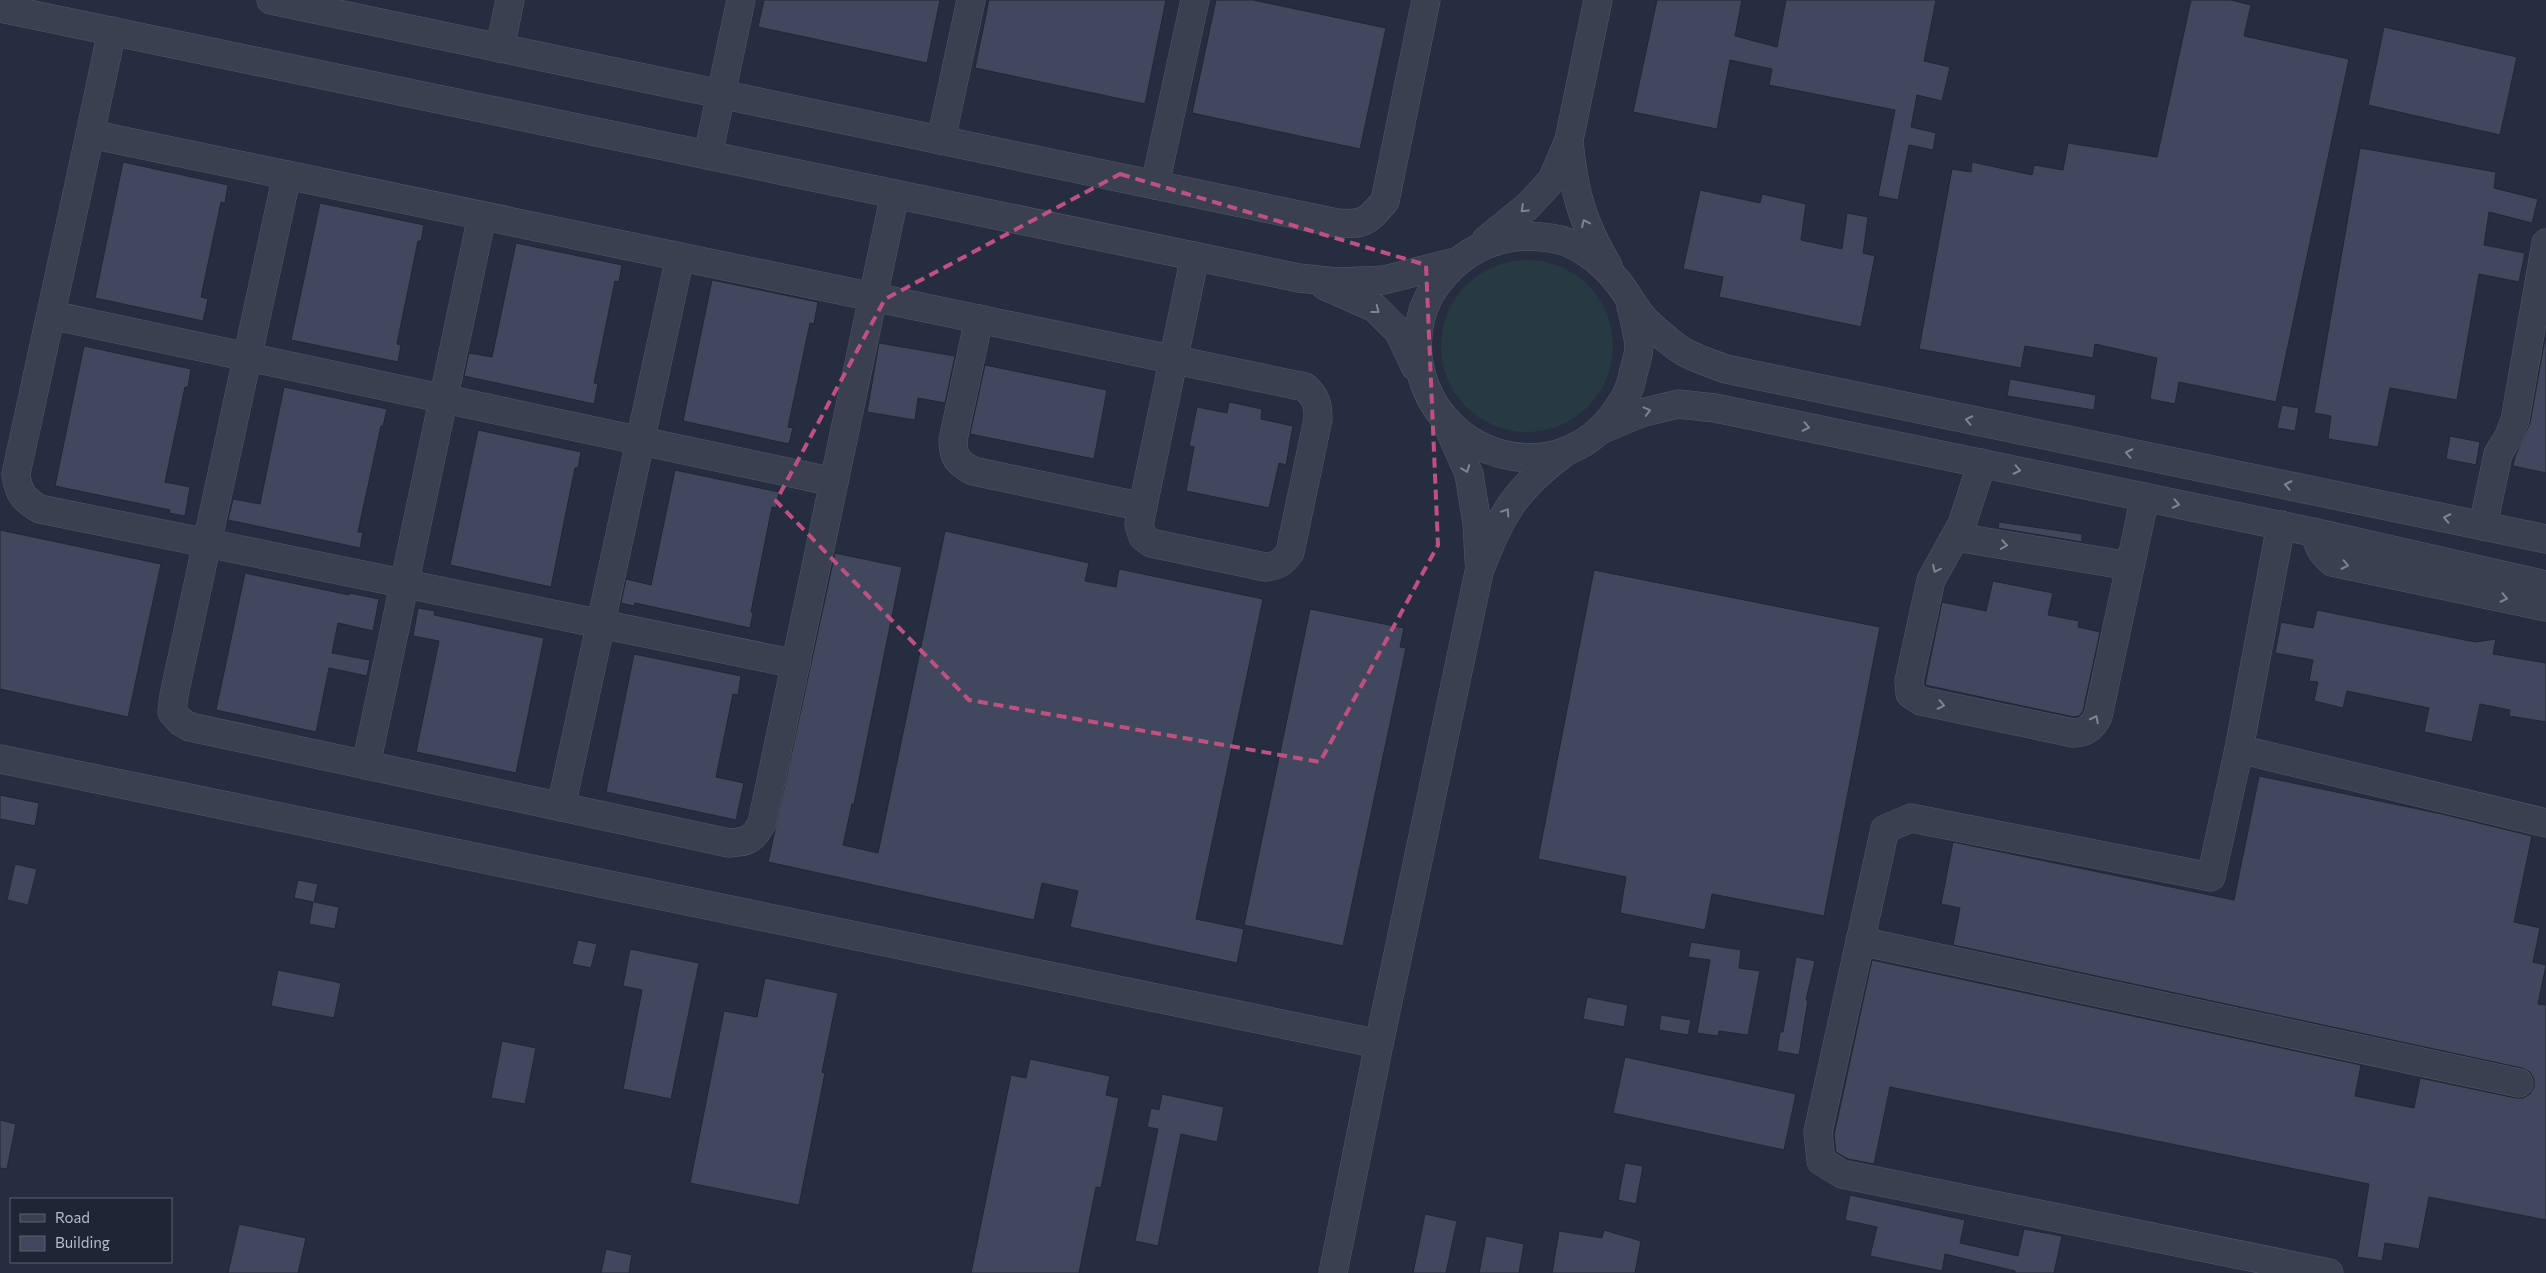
<svg xmlns="http://www.w3.org/2000/svg" width="2546" height="1273" font-family="Commissioner,sans-serif">
<rect width="100%" height="100%" fill="#262d40"/>
<circle fill="#283a41" cx="1527" cy="346" r="86"/>
<g fill="#41485d" stroke="#212737">
<polygon points="764,0 940,0 927,63 758,27"/>
<polygon points="989,0 1166,0 1145,104 975,68"/>
<polygon points="1216,0 1253,0 1386,28 1360,149 1192,113"/>
<polygon points="1657,0 1742,0 1735,36 1777,47 1786,0 1936,0 1924,61 1950,67 1942,101 1917,95 1911,127 1936,133 1933,150 1909,145 1898,200 1878,196 1895,110 1769,85 1772,69 1730,60 1717,129 1633,112"/>
<polygon points="2191,0 2231,0 2251,5 2244,36 2349,59 2276,402 2179,382 2175,404 2150,399 2157,358 2095,344 2093,358 2025,346 2021,368 1919,349 1952,169 1971,172 1972,162 2032,175 2034,165 2063,170 2068,143 2157,157"/>
<polygon points="2384,27 2517,57 2500,135 2368,105"/>
<polygon points="2360,148 2496,172 2494,188 2538,199 2532,223 2489,212 2484,245 2525,253 2519,282 2479,274 2457,400 2390,388 2378,447 2328,439 2331,416 2314,413"/>
<polygon points="123,162 228,185 225,203 221,202 201,297 208,299 203,321 95,298"/>
<polygon points="1700,190 1760,203 1762,194 1806,204 1801,240 1842,249 1847,213 1868,217 1863,253 1875,256 1861,327 1719,297 1723,277 1683,269"/>
<polygon points="320,203 424,225 421,241 418,241 397,344 401,345 398,362 291,340"/>
<polygon points="516,243 622,265 619,282 615,281 594,383 598,384 594,404 464,376 469,353 492,357"/>
<polygon points="712,280 818,302 814,324 810,323 788,427 793,428 789,444 683,421"/>
<polygon points="2545,339 2546,339 2546,473 2513,466 2515,457 2530,423"/>
<polygon points="879,343 955,356 945,403 918,398 915,420 867,412"/>
<polygon points="84,346 191,369 188,387 185,387 165,482 190,487 185,516 169,513 170,510 55,486"/>
<polygon points="985,365 1107,390 1094,459 970,434"/>
<polygon points="2010,379 2096,395 2094,410 2007,396"/>
<polygon points="284,387 387,409 383,426 381,426 358,532 363,532 360,548 228,520 233,499 260,504"/>
<polygon points="1229,402 1262,409 1261,419 1293,426 1286,465 1279,463 1269,508 1186,491 1194,447 1189,446 1197,407 1227,413"/>
<polygon points="2282,405 2299,408 2295,431 2277,428"/>
<polygon points="478,430 581,452 578,468 575,468 551,587 450,565"/>
<polygon points="2450,436 2480,442 2476,465 2446,459"/>
<polygon points="675,470 779,492 776,508 772,507 751,612 753,613 750,628 635,603 634,606 621,603 626,579 651,585"/>
<polygon points="1999,522 2082,534 2082,542 1998,528"/>
<polygon points="0,530 161,564 128,717 0,689"/>
<polygon points="945,531 1089,563 1085,581 1116,587 1119,569 1263,599 1196,919 1244,929 1237,963 1070,927 1078,891 1042,883 1034,920 768,862 835,553 902,567 854,804 852,804 843,845 878,853"/>
<polygon points="1594,570 1880,627 1824,916 1712,894 1705,930 1620,913 1626,877 1538,859"/>
<polygon points="245,573 349,595 349,593 379,599 373,631 338,623 332,653 370,660 367,676 329,668 316,732 216,710"/>
<polygon points="1993,581 2053,593 2048,615 2079,621 2078,627 2100,632 2083,711 2079,716 2074,717 1925,685 1942,602 1986,611"/>
<polygon points="418,608 435,611 434,615 544,638 516,773 416,752 439,641 413,636"/>
<polygon points="1310,609 1404,628 1400,647 1406,648 1343,946 1244,925"/>
<polygon points="2317,610 2475,642 2496,639 2493,654 2546,663 2546,722 2509,716 2510,710 2480,704 2472,742 2424,732 2429,708 2347,691 2343,708 2314,701 2318,682 2309,681 2313,660 2275,653 2281,622 2313,628"/>
<polygon points="634,654 741,676 738,695 733,694 716,777 744,783 736,820 606,792"/>
<polygon points="2259,776 2442,814 2532,836 2514,922 2540,928 2533,962 2546,965 2538,1004 2546,1005 2546,1220 2429,1197 2419,1249 2385,1243 2382,1261 2357,1257 2369,1184 1890,1087 1874,1164 1848,1159 1836,1152 1834,1135 1872,960 2361,1065 2355,1096 2414,1108 2420,1078 2516,1098 2523,1098 2530,1094 2534,1087 2534,1079 2530,1072 2522,1068 1953,945 1960,908 1941,904 1953,842 2234,900"/>
<polygon points="0,795 39,803 35,826 0,819"/>
<polygon points="15,864 37,869 28,905 7,900"/>
<polygon points="298,880 318,884 314,902 339,907 335,929 309,924 313,902 294,898"/>
<polygon points="578,940 597,944 591,968 572,964"/>
<polygon points="1691,942 1741,950 1739,968 1760,971 1748,1035 1719,1031 1718,1036 1697,1033 1710,960 1688,957"/>
<polygon points="630,949 699,963 671,1099 623,1089 642,990 623,986"/>
<polygon points="1796,957 1815,961 1806,1000 1808,1000 1799,1055 1777,1051 1780,1032 1783,1032"/>
<polygon points="278,970 341,983 334,1018 271,1006"/>
<polygon points="765,978 838,993 822,1072 825,1073 799,1205 690,1183 724,1011 757,1017"/>
<polygon points="1587,997 1628,1005 1624,1027 1583,1019"/>
<polygon points="1661,1015 1691,1020 1688,1035 1659,1030"/>
<polygon points="502,1041 536,1048 525,1104 491,1098"/>
<polygon points="1625,1057 1796,1094 1784,1150 1613,1113"/>
<polygon points="1030,1059 1110,1076 1106,1095 1119,1098 1101,1188 1096,1187 1079,1273 971,1273 1011,1075 1026,1078"/>
<polygon points="1162,1094 1224,1107 1217,1142 1181,1134 1158,1246 1135,1241 1158,1129 1147,1127 1151,1108 1159,1110"/>
<polygon points="0,1120 16,1124 7,1169 0,1168"/>
<polygon points="1625,1163 1643,1166 1636,1204 1618,1200"/>
<polygon points="1850,1195 1965,1220 1960,1243 2018,1256 2024,1229 2062,1236 2054,1273 2015,1273 2015,1271 1945,1254 1942,1271 1870,1256 1877,1227 1845,1220"/>
<polygon points="1425,1214 1457,1221 1446,1273 1413,1273"/>
<polygon points="239,1224 306,1238 298,1273 228,1273"/>
<polygon points="1604,1230 1641,1241 1635,1273 1552,1273 1559,1231 1602,1238"/>
<polygon points="1486,1236 1524,1244 1519,1273 1479,1273"/>
<polygon points="606,1249 632,1255 629,1273 601,1273"/>
</g>
<g fill="none" stroke-linecap="round" stroke-linejoin="round">
<g stroke="#525867" stroke-width="29">
<g id="minor">
<path d="M271,0l1066,223c27,2 30,-1 48,-22l41,-201"/>
<polyline points="0,8 1299,278 1337,282 1384,280 1455,262"/>
<polyline points="500,48 510,0"/>
<path d="M90,134l783,163 -111,526c-9,17 -15,19 -33,20l-539,-116 -9,-5 -9,-10 2,-17 33,-152 -167,-34c-16,-9 -22,-16 -24,-35z"/>
<polyline points="90,134 112,31"/>
<polyline points="941,140 971,0"/>
<path d="M1569,142c5,50 13,80 39,124"/>
<polyline points="708,155 741,0"/>
<polyline points="287,175 207,543 796,664"/>
<polyline points="1155,185 1195,0"/>
<path d="M895,194l-22,103 432,90c11,10 13,17 13,32l-28,133c-7,10 -12,14 -25,15l-114,-24 -8,-6 -4,-12 56,-269"/>
<polyline points="1486,240 1528,206 1552,180 1569,140 1598,0"/>
<polyline points="1325,286 1375,308 1399,332 1415,366"/>
<path d="M1630,302c3,14 8,30 9,44 0,9 -4,20 -6,28 -3,17 -9,26 -19,40 -58,79 -179,44 -195,-51 -5,-29 2,-61 22,-84 27,-33 65,-48 109,-41 25,3 52,23 67,43 12,14 18,30 32,43 10,9 23,21 35,28 13,7 28,12 42,17l820,170"/>
<polyline points="51,315 834,482"/>
<path d="M979,319l-26,121c0,18 5,23 20,31l170,36"/>
<polyline points="1447,424 1469,474 1477,523 1479,560"/>
<polyline points="1603,429 1641,413 1678,404 1715,408 2317,533 2546,585"/>
<path d="M1982,463l-20,61 -31,56 -22,101 1,13 11,7 152,32c12,0 20,-6 25,-17l47,-219"/>
<polyline points="2281,525 2239,749 2211,877 1911,818 1885,829 1818,1132 1821,1161 1842,1174 2329,1273"/>
<polyline points="2483,526 2498,454 2509,436 2515,420 2546,243"/>
<path d="M2317,533c0,14 5,20 15,29l214,45"/>
<polyline points="1956,537 2130,566"/>
<polyline points="2239,749 2546,823"/>
<polyline points="0,759 1379,1044"/>
<polyline points="366,765 482,216"/>
<polyline points="561,807 680,257"/>
<polyline points="1860,941 2519,1083"/>
<path d="M1333,1273l46,-229 100,-472c21,-56 36,-83 85,-119"/>
</g>
</g>
<use href="#minor" stroke="#3a4050" stroke-width="28"/>
</g>
<defs><path id="oneway-chevron" d="M-2-3.5L2.5 0L-2 3.5" fill="none" stroke-width="1.6" stroke-linecap="round" stroke-linejoin="round" transform="scale(1.25)"/></defs>
<g stroke="#7f8493">
<use href="#oneway-chevron" transform="translate(1524 209) rotate(137)"/>
<use href="#oneway-chevron" transform="translate(1585 223) rotate(-115)"/>
<use href="#oneway-chevron" transform="translate(1376 310) rotate(38)"/>
<use href="#oneway-chevron" transform="translate(1647 411) rotate(-15)"/>
<use href="#oneway-chevron" transform="translate(1969 420) rotate(-168)"/>
<use href="#oneway-chevron" transform="translate(1806 427) rotate(12)"/>
<use href="#oneway-chevron" transform="translate(2129 453) rotate(-168)"/>
<use href="#oneway-chevron" transform="translate(1466 469) rotate(69)"/>
<use href="#oneway-chevron" transform="translate(2017 470) rotate(12)"/>
<use href="#oneway-chevron" transform="translate(2288 485) rotate(-168)"/>
<use href="#oneway-chevron" transform="translate(2176 504) rotate(12)"/>
<use href="#oneway-chevron" transform="translate(1506 512) rotate(-57)"/>
<use href="#oneway-chevron" transform="translate(2447 518) rotate(-168)"/>
<use href="#oneway-chevron" transform="translate(2004 545) rotate(9)"/>
<use href="#oneway-chevron" transform="translate(2345 565) rotate(12)"/>
<use href="#oneway-chevron" transform="translate(1936 569) rotate(116)"/>
<use href="#oneway-chevron" transform="translate(2504 598) rotate(12)"/>
<use href="#oneway-chevron" transform="translate(1941 705) rotate(12)"/>
<use href="#oneway-chevron" transform="translate(2095 719) rotate(-63)"/>
</g>
<path fill="none" stroke="#be5182" stroke-width="4" stroke-dasharray="10 6" stroke-linejoin="round" d="M1120,174l306,91 12,280 -118,217 -351,-62 -193,-199 109,-202z"/>
<rect x="10" y="1198" width="162" height="65" fill="#1f2535" stroke="#5c6171"/>
<rect x="20" y="1214" width="25" height="8" fill="#3a4050" stroke="#5c6171"/>
<text x="55" y="1223" font-size="15" fill="#b7bbca">Road</text>
<rect x="20" y="1236" width="25" height="15" fill="#41485d" stroke="#5c6171"/>
<text x="55" y="1248" font-size="15" fill="#b7bbca">Building</text>
</svg>
